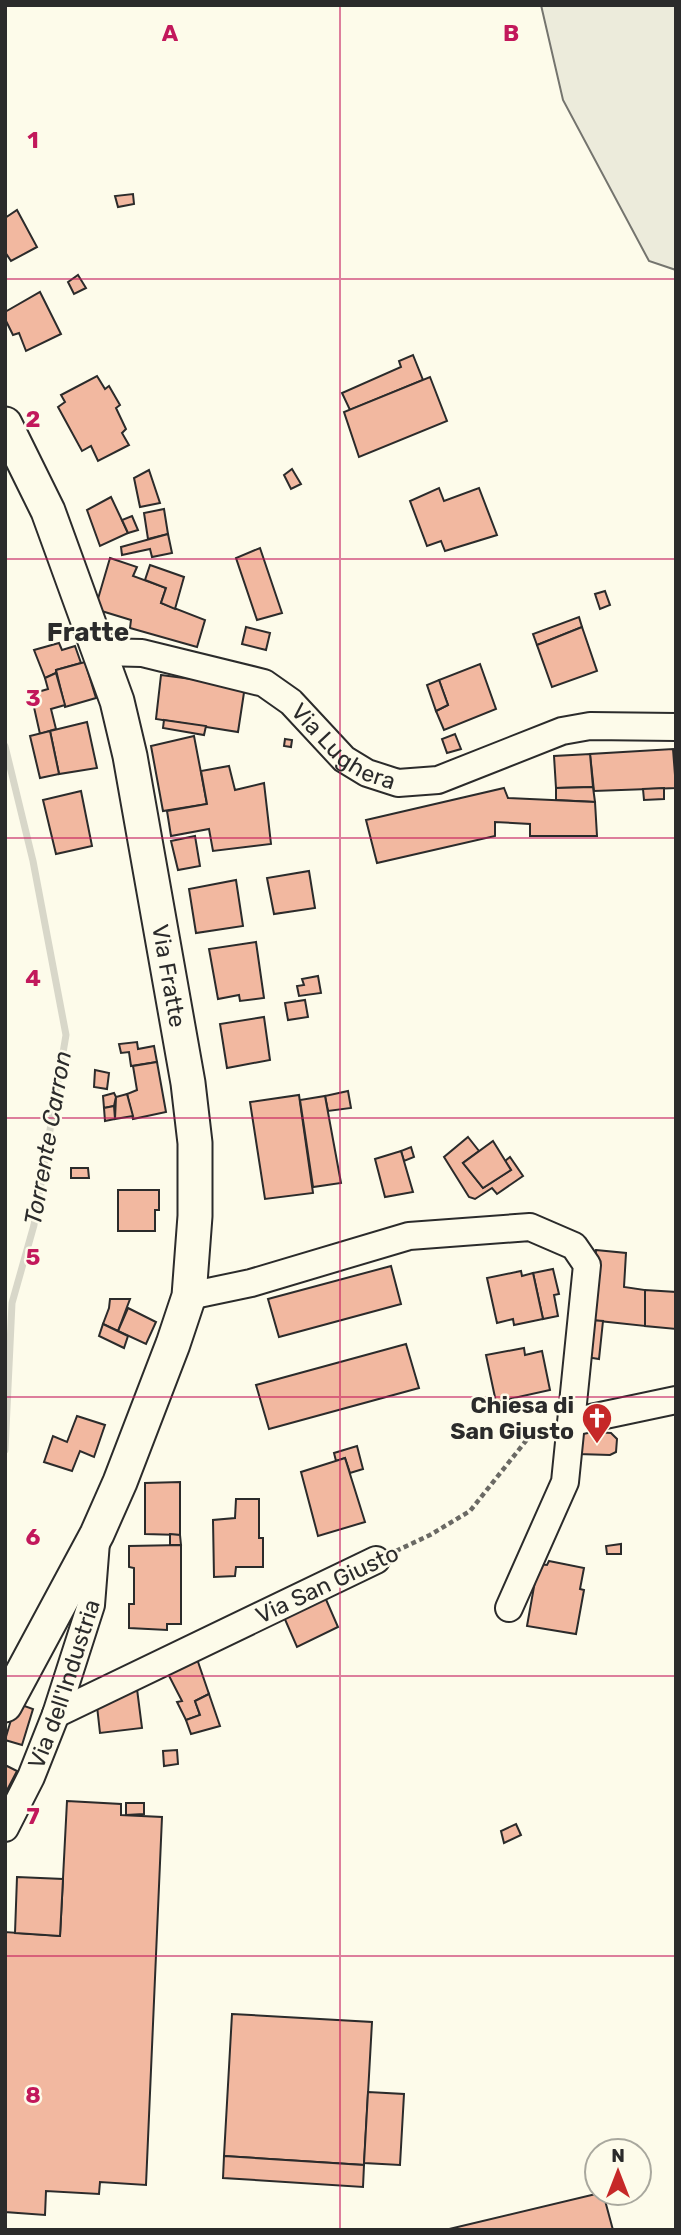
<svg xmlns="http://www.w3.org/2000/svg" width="681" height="2235" font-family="Rubik,sans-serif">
<rect width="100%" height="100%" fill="#fdfbea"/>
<polygon fill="#ecebdb" stroke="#74746e" stroke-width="2" points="541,5 676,5 676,270 649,261 563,100"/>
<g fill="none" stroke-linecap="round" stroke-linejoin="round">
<polyline stroke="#d8d7c9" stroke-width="7" points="5,746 33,861 66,1035 34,1225 12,1303 5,1450"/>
</g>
<g fill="#f2b8a0" stroke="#2b2b2b" stroke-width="2">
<polygon points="133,194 134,204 118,207 115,196"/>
<polygon points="17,210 37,247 11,261 5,252 5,218"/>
<polygon points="78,275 86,288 74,294 68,282"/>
<polygon points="40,292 61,334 26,351 19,333 13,335 5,319 5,312"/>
<polygon points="413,355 423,380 350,410 342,393 401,367 399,361"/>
<polygon points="97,376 105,389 109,386 120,405 116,408 126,429 122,433 129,445 98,461 91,446 82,451 58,407 65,402 61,395"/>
<polygon points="430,377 447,421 359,457 344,412"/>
<polygon points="292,469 301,484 291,489 284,475"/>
<polygon points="149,470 160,503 140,507 134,478"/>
<polygon points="439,488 444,501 479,488 497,535 445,551 441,541 427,546 410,501"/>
<polygon points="111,497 128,533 100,546 87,510"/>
<polygon points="164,509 168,534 148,539 144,513"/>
<polygon points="132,516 138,530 128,533 122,520"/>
<polygon points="168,534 172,553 152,557 150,549 122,555 121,547"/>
<polygon points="260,548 282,613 257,620 236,558"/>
<polygon points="110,558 137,567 133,576 166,588 161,603 205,620 197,647 130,628 131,620 95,609"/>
<polygon points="150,565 184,577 175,609 161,603 166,588 145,580"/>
<polygon points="605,591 610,605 600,609 595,594"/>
<polygon points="579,617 582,627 537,645 533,634"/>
<polygon points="246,627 270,633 266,650 242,644"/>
<polygon points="582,627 597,671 552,687 537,645"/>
<polygon points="59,643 62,650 75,646 81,663 56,670 56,673 45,678 34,650"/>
<polygon points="85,662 96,698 65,707 56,670"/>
<polygon points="480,664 496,709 444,730 436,711 448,705 439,680"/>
<polygon points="56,673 65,705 51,709 56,729 40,734 31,694 48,689 45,678"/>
<polygon points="161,675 245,686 238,732 156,719"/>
<polygon points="439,680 448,705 436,711 427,685"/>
<polygon points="164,720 206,726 204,735 163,728"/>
<polygon points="87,722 97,768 59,774 50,731"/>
<polygon points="50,731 59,774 40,778 30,736"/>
<polygon points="455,734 461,749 447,753 442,739"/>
<polygon points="194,736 207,804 163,811 151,746"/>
<polygon points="285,739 292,740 291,747 284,746"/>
<polygon points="673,749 676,788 594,791 590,754"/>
<polygon points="590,754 593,787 556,788 554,756"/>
<polygon points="229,766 235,790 264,783 271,844 213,851 209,829 171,836 167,811 207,804 201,771"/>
<polygon points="593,787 595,802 556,800 556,788"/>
<polygon points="504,788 508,798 595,802 597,836 530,836 530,824 495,822 495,836 377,863 366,820"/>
<polygon points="664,788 664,799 644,800 643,789"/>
<polygon points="81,791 92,846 56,854 43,800"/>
<polygon points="195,836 200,866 178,870 171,841"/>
<polygon points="309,871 315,908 274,914 267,878"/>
<polygon points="236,880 243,926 196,933 189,889"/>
<polygon points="256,942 264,998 240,1001 239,995 218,999 209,949"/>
<polygon points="318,976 321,993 299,996 297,986 304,985 302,979"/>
<polygon points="305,1000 308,1017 288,1020 285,1003"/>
<polygon points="264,1017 270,1060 227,1068 220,1024"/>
<polygon points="137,1042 138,1049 154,1046 157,1062 131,1066 129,1052 121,1053 119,1044"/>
<polygon points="157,1062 166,1112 133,1119 127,1094 137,1090 133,1066"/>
<polygon points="95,1070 109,1073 107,1089 94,1087"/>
<polygon points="348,1091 351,1108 328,1111 325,1096"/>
<polygon points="114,1093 116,1097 114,1106 104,1108 103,1096"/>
<polygon points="127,1094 133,1116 115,1119 116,1097"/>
<polygon points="299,1095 313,1193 265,1199 250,1102"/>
<polygon points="325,1096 341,1183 313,1187 300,1100"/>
<polygon points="114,1106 115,1119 105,1121 104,1108"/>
<polygon points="468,1137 479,1151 463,1163 483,1188 511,1170 505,1161 510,1157 523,1176 497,1194 492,1188 475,1199 469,1197 444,1157"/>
<polygon points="493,1141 511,1170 483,1188 463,1163"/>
<polygon points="411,1147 414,1157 404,1161 401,1151"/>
<polygon points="401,1151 413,1192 385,1197 375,1159"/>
<polygon points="71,1168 88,1168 89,1178 71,1178"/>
<polygon points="118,1190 159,1190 159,1210 155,1210 155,1231 118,1231"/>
<polygon points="596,1250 626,1253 624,1287 645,1290 645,1326 590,1320"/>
<polygon points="391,1266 401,1304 279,1337 268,1299"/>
<polygon points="553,1269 559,1294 554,1295 558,1316 543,1319 533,1273"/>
<polygon points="521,1271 522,1276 533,1273 543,1319 514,1325 513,1319 497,1323 487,1278"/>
<polygon points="645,1290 676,1292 676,1329 645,1326"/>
<polygon points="110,1299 130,1299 118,1331 103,1324 109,1308"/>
<polygon points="128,1308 156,1322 146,1344 118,1331"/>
<polygon points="590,1320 603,1321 599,1359 586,1357"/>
<polygon points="103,1324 128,1336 124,1348 99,1336"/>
<polygon points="406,1344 419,1388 269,1429 256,1385"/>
<polygon points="524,1348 525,1355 542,1351 550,1390 496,1402 486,1355"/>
<polygon points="77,1416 105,1425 94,1457 80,1451 72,1471 44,1462 53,1436 67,1442"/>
<polygon points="578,1431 611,1433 617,1439 616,1452 610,1455 578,1454"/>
<polygon points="357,1446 363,1469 350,1473 345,1458 336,1461 334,1453"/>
<polygon points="345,1458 365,1522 318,1536 301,1472"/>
<polygon points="180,1482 180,1535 145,1534 145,1483"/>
<polygon points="236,1499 259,1499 259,1538 263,1538 263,1567 236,1567 235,1576 214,1577 213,1520 235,1518"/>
<polygon points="170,1534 180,1535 181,1545 170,1545"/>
<polygon points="621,1544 621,1554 607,1554 606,1546"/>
<polygon points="181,1545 181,1624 167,1624 167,1630 129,1628 129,1604 134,1604 134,1568 129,1567 129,1546"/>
<polygon points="549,1561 584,1568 580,1589 584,1590 576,1634 527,1626 538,1564 547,1565"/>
<polygon points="321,1588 338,1627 297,1647 280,1608"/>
<polygon points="196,1656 209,1694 195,1701 200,1715 186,1720 177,1702 182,1701 165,1668"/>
<polygon points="137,1689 142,1728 100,1733 96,1697"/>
<polygon points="209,1694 220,1726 191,1734 186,1720 200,1715 195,1701"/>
<polygon points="16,1703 33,1709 22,1745 5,1740"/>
<polygon points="177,1750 178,1764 164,1766 163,1751"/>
<polygon points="5,1765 17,1771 5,1794"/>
<polygon points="67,1801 121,1804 121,1815 162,1817 146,2185 100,2182 99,2194 46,2191 45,2215 5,2212 5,1932 60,1936"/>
<polygon points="126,1803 144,1803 144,1814 126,1815"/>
<polygon points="516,1824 521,1835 504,1843 501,1831"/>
<polygon points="17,1877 63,1879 60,1936 15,1933"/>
<polygon points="232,2014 372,2022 364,2165 224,2156"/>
<polygon points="368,2092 404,2094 400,2165 364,2163"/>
<polygon points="224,2156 364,2165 363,2187 223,2178"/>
<polygon points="600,2193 603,2193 613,2230 445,2230"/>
</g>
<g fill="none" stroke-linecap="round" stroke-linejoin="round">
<g stroke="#2b2b2b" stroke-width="30">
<g id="minor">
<path id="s1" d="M101,652l41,1 122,30 27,19 53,57 23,14 31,10 40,-3 124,-49 28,-5 86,1"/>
<polyline points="189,1296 251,1283 409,1236 530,1227 574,1246 587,1265 565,1482 509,1608"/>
<polyline points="572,1422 676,1400"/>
<polyline points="56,1714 376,1560"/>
<path id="s2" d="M5,1828l26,-51 25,-63 35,-109 5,-63"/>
</g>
</g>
<g stroke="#2b2b2b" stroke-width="37">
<g id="major">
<path id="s3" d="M5,424l43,87 69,190 13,55 58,327 7,60v73l-6,80 -16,48 -53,138 -23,52 -92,171"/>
</g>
</g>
<polyline stroke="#6a6964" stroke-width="4.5" stroke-dasharray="5 3.5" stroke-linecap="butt" points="396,1551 430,1535 470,1511 529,1437 546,1428"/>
<use href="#minor" stroke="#fdfbea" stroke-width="26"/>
<use href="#major" stroke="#fdfbea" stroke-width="33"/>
</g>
<path fill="none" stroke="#c2185b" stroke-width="2" stroke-opacity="0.55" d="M340,5v2225M5,279h671M5,559h671M5,838h671M5,1118h671M5,1397h671M5,1676h671M5,1956h671"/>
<defs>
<g id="church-pin" transform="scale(1.575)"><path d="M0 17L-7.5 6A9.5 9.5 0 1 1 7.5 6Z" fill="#c62828" stroke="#fdfbea"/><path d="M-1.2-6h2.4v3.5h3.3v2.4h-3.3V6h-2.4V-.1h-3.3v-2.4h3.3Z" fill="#fff"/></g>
</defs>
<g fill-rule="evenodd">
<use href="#church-pin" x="597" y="1418"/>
</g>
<g text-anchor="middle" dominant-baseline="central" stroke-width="5" stroke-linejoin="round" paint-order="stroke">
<g font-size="23" fill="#2b2b2b" stroke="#fdfbea">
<text stroke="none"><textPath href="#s1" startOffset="270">Via Lughera</textPath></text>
<text stroke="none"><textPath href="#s3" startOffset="579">Via Fratte</textPath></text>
<text transform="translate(327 1584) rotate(-25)">Via San Giusto</text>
<text stroke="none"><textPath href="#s2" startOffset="156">Via dell'Industria</textPath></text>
</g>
<g font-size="23" font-weight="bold" fill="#2b2b2b" stroke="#fdfbea" text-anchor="end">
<text x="574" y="1405">Chiesa di<tspan x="574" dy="26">San Giusto</tspan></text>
</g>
<g font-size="24" font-style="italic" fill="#2b2b2b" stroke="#fdfbea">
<text transform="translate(48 1138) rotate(-80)">Torrente Carron</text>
</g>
<g font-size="26" font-weight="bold" fill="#2b2b2b" stroke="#fdfbea">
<text x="88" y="632">Fratte</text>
</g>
</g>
<g font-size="23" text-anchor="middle" font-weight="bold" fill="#c2185b" stroke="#fdfbea" stroke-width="5" stroke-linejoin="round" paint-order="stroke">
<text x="170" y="41">A</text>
<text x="511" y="41">B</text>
<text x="33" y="148">1</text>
<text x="33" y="427">2</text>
<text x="33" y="706">3</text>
<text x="33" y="986">4</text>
<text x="33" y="1265">5</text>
<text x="33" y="1545">6</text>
<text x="33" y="1824">7</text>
<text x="33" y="2103">8</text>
</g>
<rect width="681" height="2235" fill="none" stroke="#2b2b2b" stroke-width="14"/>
<g transform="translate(618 2172)"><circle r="33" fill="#fdfbea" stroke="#a9a89e" stroke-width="2"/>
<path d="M0-5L12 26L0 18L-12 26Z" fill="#c62828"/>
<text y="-10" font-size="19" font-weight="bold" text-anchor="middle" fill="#2b2b2b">N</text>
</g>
</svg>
